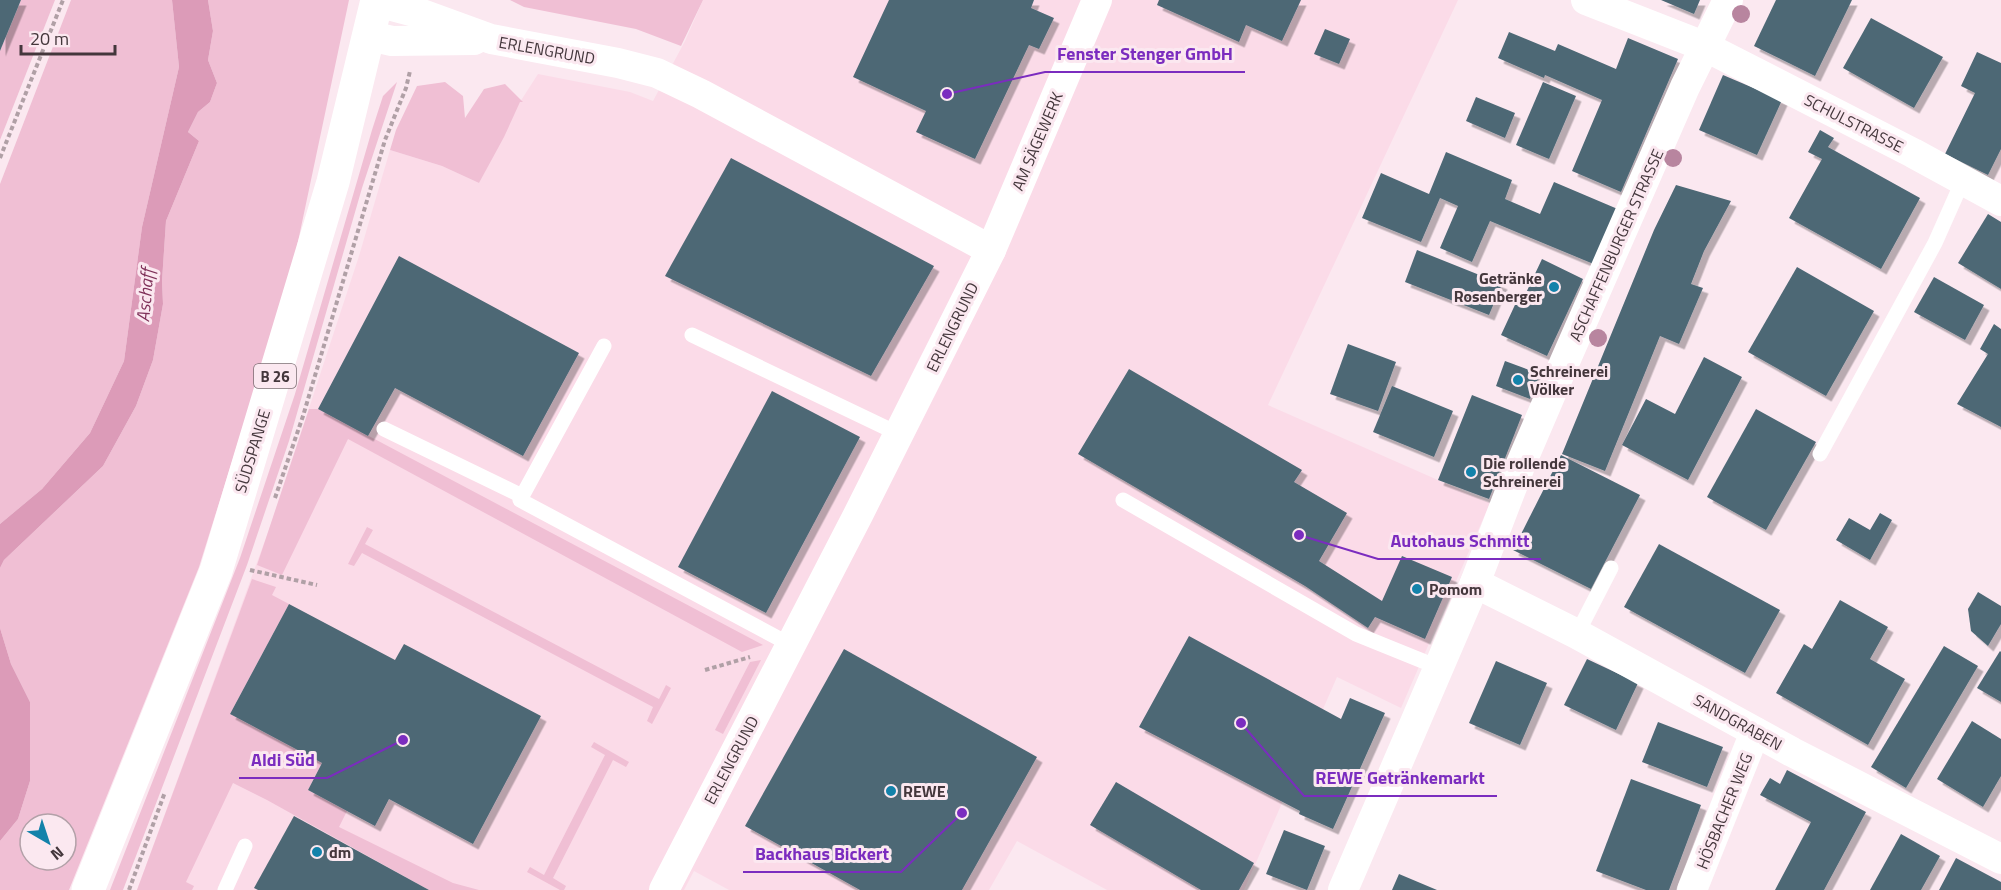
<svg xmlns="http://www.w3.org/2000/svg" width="2001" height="890" font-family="'Titillium Web',sans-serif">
<defs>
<filter id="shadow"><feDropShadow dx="5.5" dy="5.5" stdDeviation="0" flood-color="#0004"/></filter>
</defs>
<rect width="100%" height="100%" fill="#fbe8f0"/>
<polygon fill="#fbdbe8" points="703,0 1458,0 1268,405 1490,503 1401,708 1337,677 1244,890 1107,890 1017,841 989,890 729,890 694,871 684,890 137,890 271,524 359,256 390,150 442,166 479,183 520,102 538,74 630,92 653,101 685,41"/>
<g fill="#f0bfd4" fill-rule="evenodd">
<polygon points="21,0 55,0 0,140 0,51"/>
<polygon points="71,0 172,0 179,67 142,227 124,361 90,433 42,489 0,524 0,184"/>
<path d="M208,0h141l-57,270 -93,297 -130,323h-69v-49l18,-22 12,-38v-79l-19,-38 -11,-36v-60l4,-8 99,-94 33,-60 17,-46 10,-56 -1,-23 4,-60 33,-80 -11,-9 10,-20 12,-10 7,-19 -9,-23 5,-29zM30,824h36v36h-36z"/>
<polygon points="510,0 703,0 681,46 636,29 524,7"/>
<polygon points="397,82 362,188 289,441 247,565 123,890 110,890 240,558 295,394 372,130 383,96"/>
<polygon points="445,82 463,96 465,118 484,89 505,84 523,102 520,102 504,137 479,183 442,166 390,150 396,130 417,86"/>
<polygon points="309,409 318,409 763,645 742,652 348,439 282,575 257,565"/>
<polygon points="367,527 373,530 365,544 659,699 666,685 671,688 652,724 647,721 653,707 362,553 354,566 348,564"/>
<polygon points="252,579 276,587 272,595 289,604 230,714 322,763 308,790 347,811 339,827 453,883 479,890 429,890 267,800 233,783 186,882 194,886 192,890 137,890"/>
<polygon points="761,660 723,734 715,730 750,662"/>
<polygon points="594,742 629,762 626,767 613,760 553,878 566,886 564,890 560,890 527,872 530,867 544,875 605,755 591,747"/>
</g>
<g fill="#dc9bb8">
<polygon points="172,0 208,0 213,31 208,60 217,83 210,102 198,112 188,132 199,141 166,221 162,281 163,304 153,360 136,406 103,466 4,560 0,568 0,524 42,489 90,433 124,361 142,227 179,67"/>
<polygon points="0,628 11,664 30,702 30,781 18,819 0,841"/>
</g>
<g fill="#4d6875" filter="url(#shadow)">
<polygon points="0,0 21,0 0,51"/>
<polygon points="889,0 1034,0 1031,8 1054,18 1039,49 1029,45 975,159 916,132 926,111 853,77"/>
<polygon points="1159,0 1301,0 1282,41 1246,25 1239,42 1157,5"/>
<polygon points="1661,0 1700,0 1694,14"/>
<polygon points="1776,0 1852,0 1815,76 1754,46"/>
<polygon points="1871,18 1943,57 1914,108 1843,68"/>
<polygon points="1325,29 1350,39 1339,64 1314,54"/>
<polygon points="1509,32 1555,51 1558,44 1616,69 1628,38 1678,59 1621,192 1572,171 1602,100 1545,75 1544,78 1498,58"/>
<polygon points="1977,52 2001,63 2001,149 1988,175 1945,154 1975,93 1961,86"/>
<polygon points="1723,75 1782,100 1757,155 1699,130"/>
<polygon points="1543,82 1576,96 1549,159 1516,145"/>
<polygon points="1476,97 1515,113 1505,138 1466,121"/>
<polygon points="1820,130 1834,138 1828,147 1920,198 1881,269 1789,218 1822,159 1808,152"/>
<polygon points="1446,152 1512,180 1505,199 1540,214 1554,182 1620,210 1596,265 1490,221 1472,262 1440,248 1458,206 1440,198 1421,242 1362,218 1381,173 1429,194"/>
<polygon points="731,158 934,266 871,376 665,276"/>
<polygon points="1676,185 1731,201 1704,251 1691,284 1703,288 1679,344 1660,336 1605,471 1562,454 1654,230"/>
<polygon points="1988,214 2001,222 2001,289 1958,263"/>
<polygon points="1417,250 1502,284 1489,315 1405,282"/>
<polygon points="399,256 579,353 523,456 395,388 368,436 318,409"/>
<polygon points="1542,259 1583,279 1547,356 1501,335 1520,294 1525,295"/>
<polygon points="1797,267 1874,311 1826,396 1748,352"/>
<polygon points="1934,277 1984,305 1965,340 1914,312"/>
<polygon points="1994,324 2001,329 2001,427 1957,404 1988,354 1980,349"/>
<polygon points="1348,344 1396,362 1378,411 1330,394"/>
<polygon points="1704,357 1742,377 1688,480 1622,445 1646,399 1675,414"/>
<polygon points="1505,361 1540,374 1530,399 1496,386"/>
<polygon points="1129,369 1302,470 1294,482 1347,513 1319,561 1382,601 1402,556 1452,577 1425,639 1375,617 1368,628 1305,586 1078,454"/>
<polygon points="1392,386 1453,411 1434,457 1373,432"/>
<polygon points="772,391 860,437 766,613 678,567"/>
<polygon points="1472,395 1522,415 1489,499 1438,480"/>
<polygon points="1756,409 1816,442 1766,530 1707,497"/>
<polygon points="1561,455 1640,495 1591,589 1513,550"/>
<polygon points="1880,513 1892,520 1870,560 1836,540 1849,518 1870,530"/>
<polygon points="1659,544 1780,610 1745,673 1624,607"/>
<polygon points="1978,592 2001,606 2001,624 1988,646 1971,631 1968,609"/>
<polygon points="1840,600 1888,627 1870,659 1905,679 1868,745 1776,693 1804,644 1812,649"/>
<polygon points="289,604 395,660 404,644 541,716 473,844 389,799 375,826 347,811 308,790 322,763 230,714"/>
<polygon points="1189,636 1341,719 1350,698 1385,713 1333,829 1299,814 1300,811 1139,727"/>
<polygon points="1944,646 1978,666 1906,788 1871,767"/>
<polygon points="844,649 1037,757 962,890 860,890 745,826"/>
<polygon points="2000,651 2001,652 2001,702 1977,688"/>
<polygon points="1587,659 1638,683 1616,730 1564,705"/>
<polygon points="1496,661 1547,683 1520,745 1469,723"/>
<polygon points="1972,721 2001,739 2001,776 1983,807 1937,779"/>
<polygon points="1658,722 1723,747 1707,787 1642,762"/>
<polygon points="1787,770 1866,812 1824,890 1775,890 1811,822 1760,795 1770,778 1780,784"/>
<polygon points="1631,779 1701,805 1669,890 1646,890 1596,871"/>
<polygon points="1116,782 1254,863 1239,890 1201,890 1090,825"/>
<polygon points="294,816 429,890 258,890 254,888"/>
<polygon points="1284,830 1325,846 1307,890 1266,874"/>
<polygon points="1901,834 1940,856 1921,890 1870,890"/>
<polygon points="1956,858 2001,882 2001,890 1939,890"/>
<polygon points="1399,874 1437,890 1392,890"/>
</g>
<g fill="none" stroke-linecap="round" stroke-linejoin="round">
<g stroke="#b0a0a6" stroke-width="4" stroke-dasharray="4.5 3" stroke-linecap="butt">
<polyline points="0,158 63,0"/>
<polyline points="275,498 303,416 385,140 406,88 410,71"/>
<polyline points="250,570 317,585"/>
<polyline points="705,670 750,657"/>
<polyline points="129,890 165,792"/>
</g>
<g stroke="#fff" stroke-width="15">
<polyline points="692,335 899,434"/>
<polyline points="604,346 520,500 791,645"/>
<polyline points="384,429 522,496"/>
<polyline points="1820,454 1935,243 1963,180"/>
<polyline points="1123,500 1356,634 1440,668"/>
<polyline points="1577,634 1611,568"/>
<polyline points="225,890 245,846"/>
</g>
<g stroke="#fff" stroke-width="30">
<polyline points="1586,0 1706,47 1913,153 2001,201"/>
<polyline points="377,2 422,14 491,39 618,63 657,73 701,94 991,250"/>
<polyline points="370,36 392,41 474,40"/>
<polyline points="1475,583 1577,634 1792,752 2001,859"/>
<polyline points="664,890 859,513 991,250 1097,0"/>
<polyline points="1343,890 1475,583 1520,466 1559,375 1685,87 1728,0"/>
<polyline points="1692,890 1755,732"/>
</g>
<polyline stroke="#fff" stroke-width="33" points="88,890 216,571 333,182 377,0"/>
</g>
<g fill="#b8859f">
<circle cx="1741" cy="14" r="9"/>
<circle cx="1673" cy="158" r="9"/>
<circle cx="1598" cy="338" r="9"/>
</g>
<g fill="#1382aa" stroke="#fbe8f0" stroke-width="2">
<circle cx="1554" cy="287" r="6"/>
<circle cx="1518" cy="380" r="6"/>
<circle cx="1471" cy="472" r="6"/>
<circle cx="1417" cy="589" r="6"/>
<circle cx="891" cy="791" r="6"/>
<circle cx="317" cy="852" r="6"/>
</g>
<g text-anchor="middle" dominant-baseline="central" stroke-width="6" stroke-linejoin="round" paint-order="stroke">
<rect fill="#fbe8f0" stroke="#7b6c72" stroke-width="1.5" x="254" y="364" width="42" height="24" rx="4.5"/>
<g font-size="15" font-weight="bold" fill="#44373c">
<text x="275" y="376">B 26</text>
</g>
<g font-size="16" fill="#44373c" stroke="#fbe8f0">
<text transform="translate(547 50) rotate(10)">ERLENGRUND</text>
<text transform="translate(1854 123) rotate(27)">SCHULSTRASSE</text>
<text transform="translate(1037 141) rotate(-67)">AM SÄGEWERK</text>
<text transform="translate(1616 245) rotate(-66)">ASCHAFFENBURGER STRASSE</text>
<text transform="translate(952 327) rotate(-64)">ERLENGRUND</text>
<text transform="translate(252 451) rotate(-73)">SÜDSPANGE</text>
<text transform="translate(1738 722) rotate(29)">SANDGRABEN</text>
<text transform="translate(731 760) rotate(-62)">ERLENGRUND</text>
<text transform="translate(1724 811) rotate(-68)">HÖSBACHER WEG</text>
</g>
<g font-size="16" font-weight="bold" fill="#44373c" stroke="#fbe8f0" text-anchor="start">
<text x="1542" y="278" text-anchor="end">Getränke<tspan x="1542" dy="18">Rosenberger</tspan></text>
<text x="1530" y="371">Schreinerei<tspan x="1530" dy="18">Völker</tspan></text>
<text x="1483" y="463">Die rollende<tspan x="1483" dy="18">Schreinerei</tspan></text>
<text x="1429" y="589">Pomom</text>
<text x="903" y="791">REWE</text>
<text x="329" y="852">dm</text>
</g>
<g font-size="18" font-style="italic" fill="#7f3159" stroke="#fbe8f0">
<text transform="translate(145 295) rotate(-85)">Aschaff</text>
</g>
</g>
<path fill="none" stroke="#7b2cbf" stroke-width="2" d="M947 94L1045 72H1245M1299 535L1378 559H1541M403 740L327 778H239M1241 723L1304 796H1497M962 813L901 872H743"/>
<g fill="#7b2cbf" stroke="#fbe8f0" stroke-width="2">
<circle cx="947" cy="94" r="6"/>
<circle cx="1299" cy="535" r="6"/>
<circle cx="403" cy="740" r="6"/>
<circle cx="1241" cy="723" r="6"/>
<circle cx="962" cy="813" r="6"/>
</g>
<g font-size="18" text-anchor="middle" font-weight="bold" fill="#7b2cbf" stroke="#fbe8f0" stroke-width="6" stroke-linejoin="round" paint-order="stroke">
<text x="1145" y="60">Fenster Stenger GmbH</text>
<text x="1460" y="547">Autohaus Schmitt</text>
<text x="283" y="766">Aldi Süd</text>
<text x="1400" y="784">REWE Getränkemarkt</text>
<text x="822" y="860">Backhaus Bickert</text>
</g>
<g transform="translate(48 842) rotate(141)"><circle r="28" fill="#fbe8f0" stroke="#b2a1a8" stroke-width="1.5"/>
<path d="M0-4.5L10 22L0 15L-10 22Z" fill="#1382aa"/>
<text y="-9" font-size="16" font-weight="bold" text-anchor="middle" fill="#44373c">N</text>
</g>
<path d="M21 45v9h94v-9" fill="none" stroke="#44373c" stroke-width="3"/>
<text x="30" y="45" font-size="18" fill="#44373c" stroke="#fbe8f0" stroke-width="4.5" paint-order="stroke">20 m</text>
</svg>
